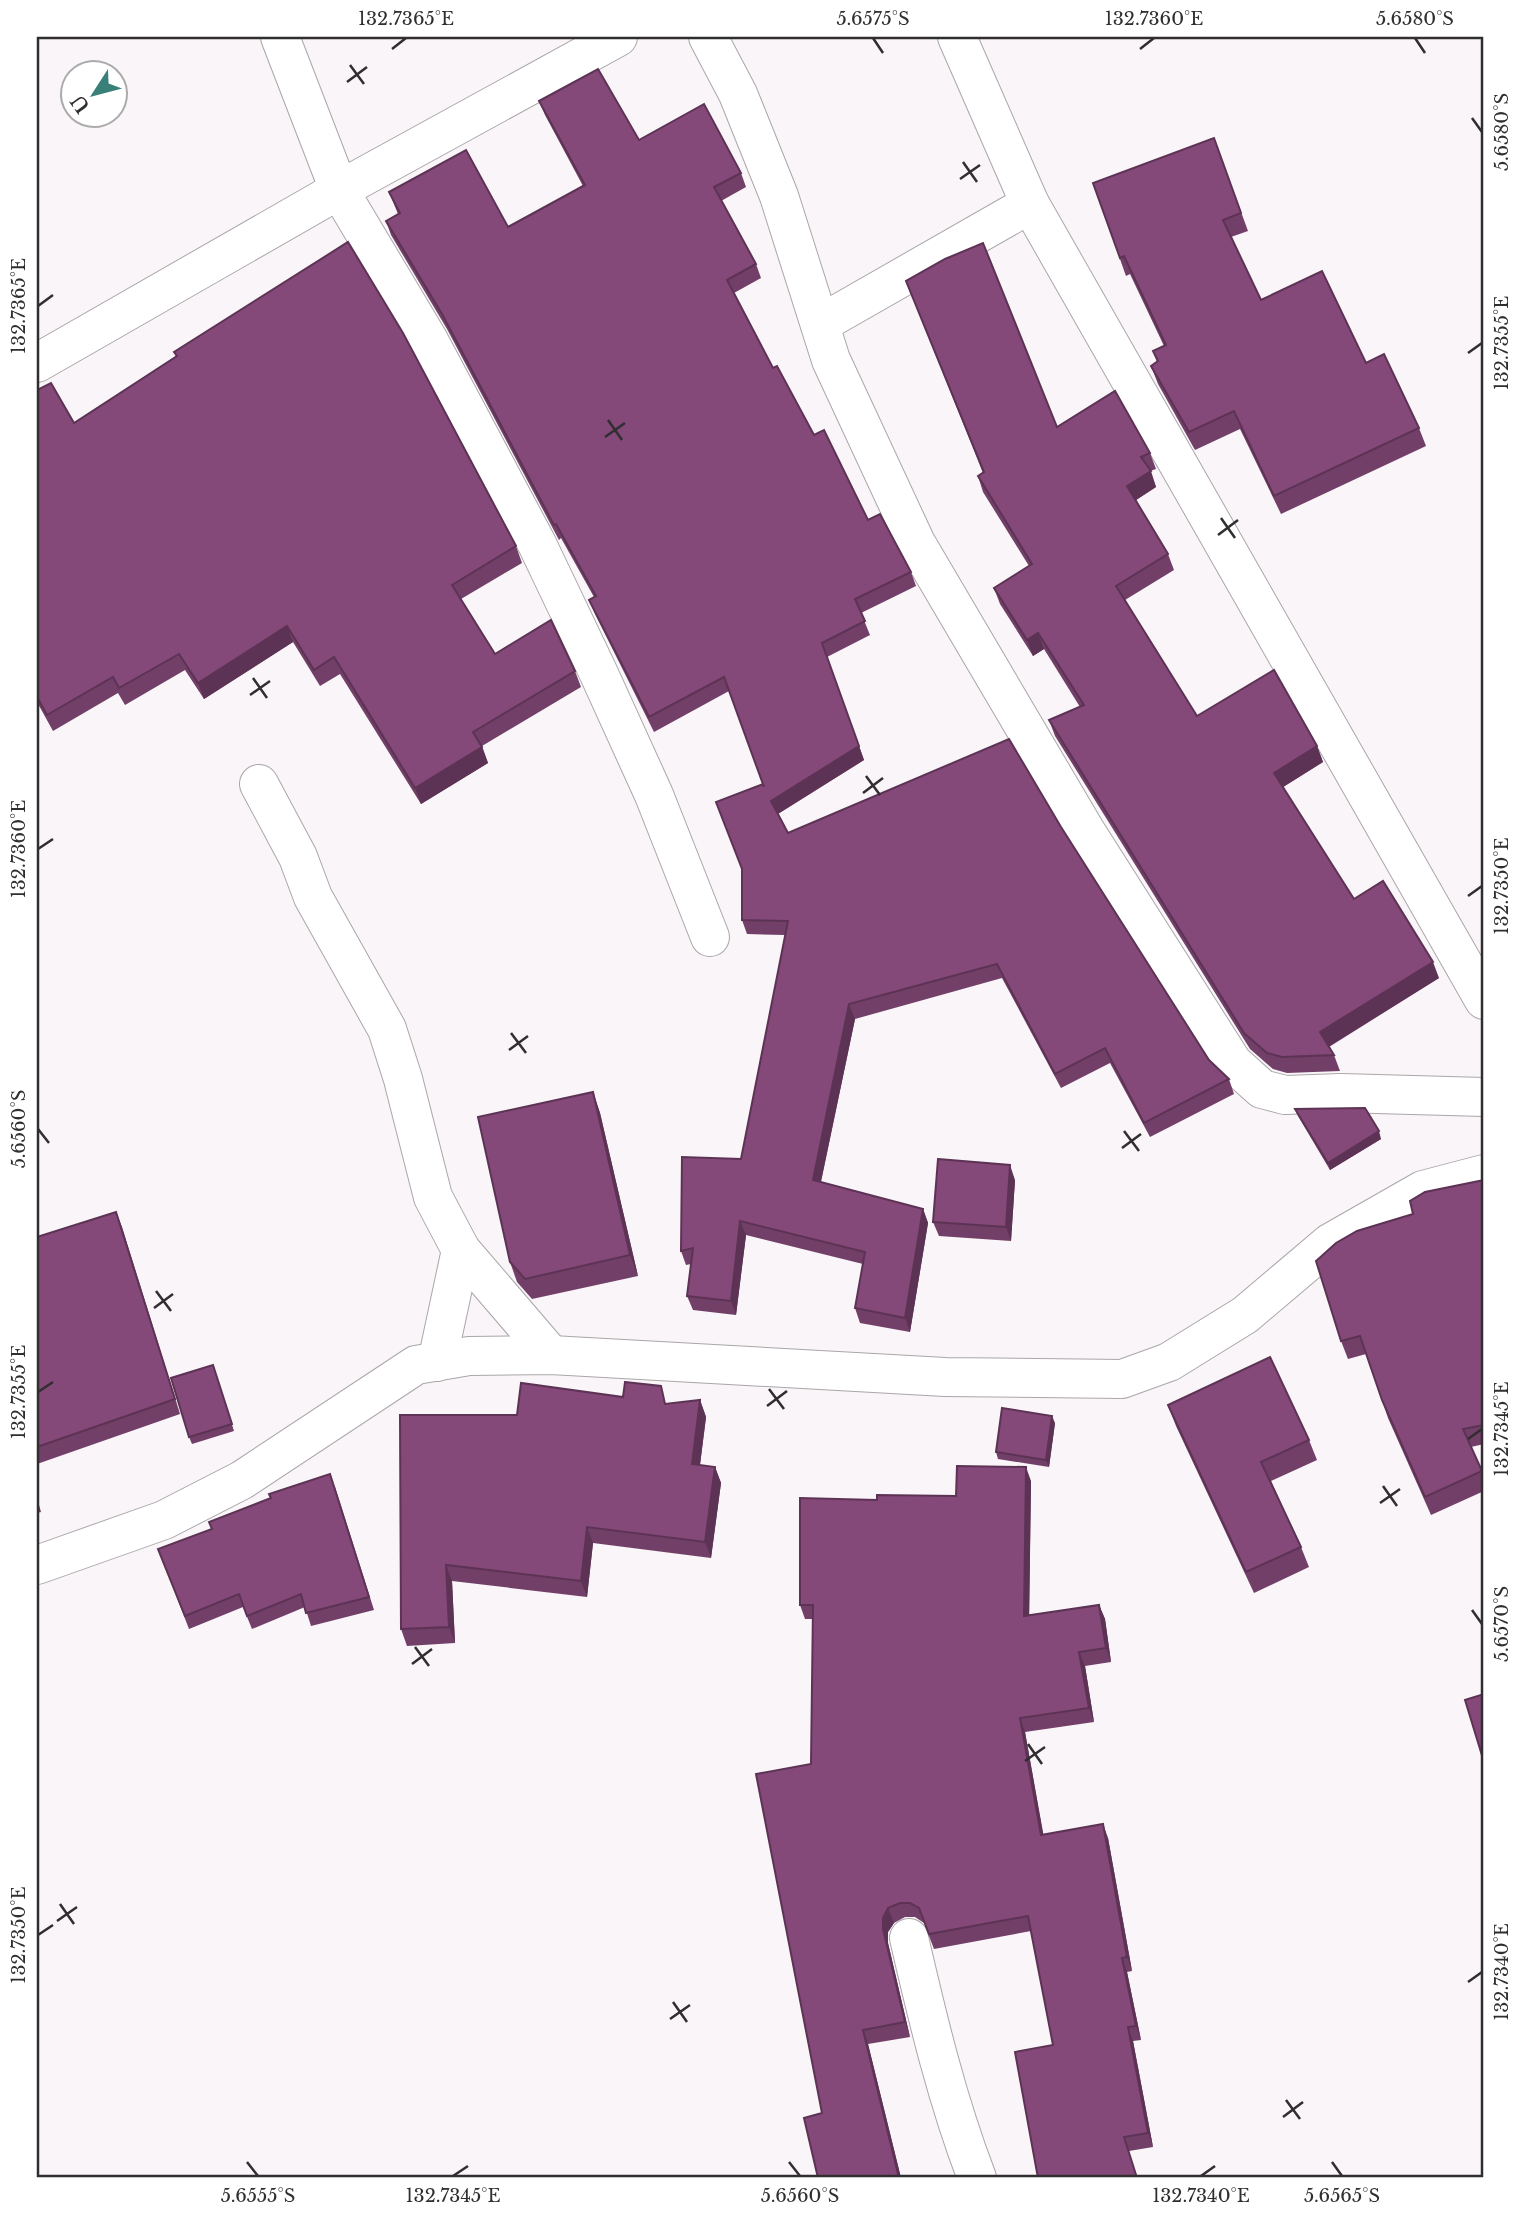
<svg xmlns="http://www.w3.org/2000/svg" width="1521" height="2215" font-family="'Libre Baskerville',serif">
<rect width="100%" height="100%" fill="#f9f5f8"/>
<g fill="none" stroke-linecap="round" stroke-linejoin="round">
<g stroke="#aaa6a9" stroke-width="40">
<g id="street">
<polyline points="280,37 339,190 428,339 537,544 599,674 654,795 710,937"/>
<polyline points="708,37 738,94 779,196 831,360 916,543 1085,830 1233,1063 1262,1089 1285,1095 1341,1093 1484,1097"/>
<polyline points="957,37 1030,204 1484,1000"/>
<polyline points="820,324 1030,204"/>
<polyline points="37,363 339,190 618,37"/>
<polyline points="259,784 298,857 313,897 387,1029 403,1079 433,1197 461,1250 551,1355"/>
<polyline points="437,1362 461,1250"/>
<polyline points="37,1565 164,1520 242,1480 416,1365 469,1356 551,1355 945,1377 1122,1379 1169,1362 1245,1315 1330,1243 1423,1190 1484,1174"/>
<path d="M909,1938c19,82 38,162 68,240"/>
</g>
</g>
<use href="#street" stroke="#fff" stroke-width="38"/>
</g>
<g fill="#723f68">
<polygon points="539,101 639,140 741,173 746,187 721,201 756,264 761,278 734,293 773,368 814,435 868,520 911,572 916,586 861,613 870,635 827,657 864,760 778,814 788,833 1061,827 1209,1060 1229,1079 1234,1094 1150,1137 1110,1063 1061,1088 1002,978 855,1019 821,1182 923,1209 928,1223 910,1332 860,1323 855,1308 863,1264 746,1235 736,1315 693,1310 687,1296 691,1264 686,1265 681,1251 741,1159 785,935 747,934 742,920 763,784 729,691 654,732 595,614 589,600 594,597 561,538 559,540 447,329 391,235 386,221 398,214 389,192 508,227 583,186 545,115"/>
<polygon points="1214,138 1248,231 1231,237 1261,300 1366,363 1419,428 1426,446 1281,514 1240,429 1195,450 1158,384 1151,366 1157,362 1153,351 1164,346 1130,274 1126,276 1093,183"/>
<polygon points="906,281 1057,427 1150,453 1156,469 1150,471 1156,487 1136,500 1168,554 1174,570 1125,600 1197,716 1317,746 1323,762 1283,787 1354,899 1439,978 1329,1047 1334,1055 1340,1071 1287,1073 1273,1069 1250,1049 1055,736 1049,720 1080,707 1044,649 1033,656 1000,604 994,588 1029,566 983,492 978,476 983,473"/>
<polygon points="174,352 516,546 522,563 461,599 495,654 575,671 581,687 482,746 488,763 421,804 340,674 320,686 293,642 204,699 185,670 125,705 118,693 53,731 37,702 37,390 74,423 176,357"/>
<polygon points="593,1092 600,1113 638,1276 532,1299 517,1282 510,1262"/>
<polygon points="1295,1109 1381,1139 1330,1170 1298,1116"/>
<polygon points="1015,1180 1011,1241 939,1236 933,1222"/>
<polygon points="1484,1180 1484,1444 1471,1447 1484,1477 1484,1491 1431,1515 1388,1418 1366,1354 1348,1359 1341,1341 1413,1214"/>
<polygon points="116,1212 180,1414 37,1464 37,1237"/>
<polygon points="213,1365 234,1431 192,1444 189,1437"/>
<polygon points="623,1397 667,1404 700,1400 706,1417 700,1465 715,1467 721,1483 711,1558 593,1543 587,1597 452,1581 455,1643 407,1646 401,1629 517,1415"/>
<polygon points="1168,1405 1309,1440 1317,1460 1271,1481 1301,1547 1309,1567 1254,1593 1176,1426"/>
<polygon points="1055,1423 1049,1467 998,1459 996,1452"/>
<polygon points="1031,1481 1029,1615 1099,1605 1105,1619 1111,1662 1085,1666 1094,1722 1025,1732 1043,1834 1108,1838 1132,1971 1127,1972 1141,2040 1133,2041 1153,2147 1129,2151 1053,2045 1031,1931 934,1949 924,1923 915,1917 905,1917 894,1923 888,1932 888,1943 910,2037 868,2044 901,2178 818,2178 822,2113 811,1764 813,1619 805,1619 800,1605 877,1500 956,1496"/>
<polygon points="335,1487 374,1610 311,1626 305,1607 252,1629 243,1607 189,1629 163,1562"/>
<polygon points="37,1498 41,1512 37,1513"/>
</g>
<g fill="#5d3355">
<polygon points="1151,471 1156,487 1133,502 1127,486"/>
<polygon points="287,626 293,642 204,699 198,683"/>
<polygon points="1038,633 1044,649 1033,656 1027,640"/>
<polygon points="822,643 864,760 776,815 771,801"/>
<polygon points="1317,746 1323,762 1280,789 1274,773"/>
<polygon points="482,747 488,763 421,804 415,788"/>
<polygon points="1433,962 1439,978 1326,1048 1320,1032"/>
<polygon points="849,1004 855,1019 818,1195 813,1180"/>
<polygon points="593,1092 600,1113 638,1276 630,1255"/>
<polygon points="1379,1131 1381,1139 1330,1170 1328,1163"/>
<polygon points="1010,1165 1015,1180 1011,1241 1006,1227"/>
<polygon points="923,1209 928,1223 910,1332 905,1318"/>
<polygon points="116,1212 122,1227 180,1414 175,1399"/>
<polygon points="740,1221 746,1235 736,1315 731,1301"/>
<polygon points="700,1400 706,1417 698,1480 692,1464"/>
<polygon points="1052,1416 1055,1423 1049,1467 1046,1460"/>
<polygon points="715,1467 721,1483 711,1558 705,1542"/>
<polygon points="1026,1467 1031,1481 1029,1630 1024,1616"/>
<polygon points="587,1527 593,1543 587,1597 581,1581"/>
<polygon points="446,1565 452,1581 455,1643 449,1627"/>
<polygon points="1099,1605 1105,1619 1111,1662 1106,1648"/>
<polygon points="1079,1652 1085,1666 1094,1722 1089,1708"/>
<polygon points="1020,1718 1025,1732 1046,1849 1041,1835"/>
<polygon points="1103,1824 1108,1838 1132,1971 1127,1957"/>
<polygon points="888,1908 894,1923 888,1932 888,1943 910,2037 905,2022 883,1929 883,1918"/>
<polygon points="1122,1958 1127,1972 1141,2040 1136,2026"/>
<polygon points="1128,2027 1133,2041 1153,2147 1148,2133"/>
<polygon points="863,2030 868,2044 901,2178 899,2178"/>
</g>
<g fill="#854979" stroke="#5d3355" stroke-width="2">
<polygon points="598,69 639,140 704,104 741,173 714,187 756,264 727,280 773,368 777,366 814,435 824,430 868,520 880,514 911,572 855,599 865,621 822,643 859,746 771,801 788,833 1009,739 1061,827 1209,1060 1229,1079 1144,1123 1105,1048 1055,1074 997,964 849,1004 813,1180 923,1209 905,1318 855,1308 865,1252 740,1221 731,1301 687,1296 693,1248 681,1251 682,1157 741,1159 788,921 742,920 742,869 716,802 763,784 764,787 724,677 649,717 589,600 596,596 556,524 554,525 442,314 386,221 400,213 389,192 466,150 508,227 585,185 539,101"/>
<polygon points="1214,138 1241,213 1223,220 1261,300 1322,271 1366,363 1384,354 1419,428 1274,496 1234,411 1189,432 1151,366 1158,361 1153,351 1166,345 1124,256 1120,258 1093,183"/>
<polygon points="348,242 403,333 516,546 452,585 495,654 551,620 575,671 473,732 482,747 415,788 334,657 314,670 287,626 198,683 179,654 119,688 113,677 47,715 37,697 37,390 51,383 74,423 177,356 174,352"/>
<polygon points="983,243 1057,427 1115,391 1150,453 1141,457 1151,471 1127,486 1168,554 1116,586 1197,716 1274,670 1317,746 1274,773 1354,899 1383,881 1433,962 1320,1032 1334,1055 1282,1057 1267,1053 1244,1033 1049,720 1084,705 1038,633 1027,640 994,588 1032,564 978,476 984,472 906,281 945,259"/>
<polygon points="593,1092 630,1255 525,1279 510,1262 478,1117"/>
<polygon points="1365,1108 1379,1131 1328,1163 1295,1109"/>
<polygon points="938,1159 1010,1165 1006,1227 933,1222"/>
<polygon points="1484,1180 1484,1425 1463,1429 1482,1471 1425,1497 1382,1400 1360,1336 1341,1341 1316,1261 1336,1243 1357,1231 1413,1214 1410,1201 1425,1192"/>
<polygon points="116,1212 175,1399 37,1447 37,1237"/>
<polygon points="1270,1357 1309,1440 1261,1462 1301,1547 1246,1572 1168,1405"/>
<polygon points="213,1365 232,1424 189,1437 171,1378"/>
<polygon points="625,1382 661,1386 665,1404 700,1400 692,1464 715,1467 705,1542 587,1527 581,1581 446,1565 449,1627 401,1629 400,1415 517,1415 521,1383 623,1397"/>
<polygon points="1002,1408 1052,1416 1046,1460 996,1452"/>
<polygon points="957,1466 1026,1467 1024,1616 1099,1605 1106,1648 1079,1652 1089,1708 1020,1718 1041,1835 1103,1824 1127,1957 1122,1958 1136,2026 1128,2027 1148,2133 1124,2137 1137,2178 1038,2178 1015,2052 1053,2045 1028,1916 929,1934 919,1908 910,1903 900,1903 888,1908 883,1918 883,1929 905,2022 863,2030 899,2178 818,2178 804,2118 822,2113 756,1774 811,1764 813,1605 800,1605 800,1498 877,1500 877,1495 956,1496"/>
<polygon points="330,1474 369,1597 306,1613 301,1594 247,1616 239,1594 185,1616 158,1549 212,1529 209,1522 271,1498 269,1494"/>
<polygon points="1484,1694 1484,1762 1465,1700"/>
</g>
<path fill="none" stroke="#302e30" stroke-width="2.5" d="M873,38l10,15M1415,38l10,15M392,49l14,-11M1140,49l14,-11M350,65l14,19M347,82l20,-15M1472,118l10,14M963,162l14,20M960,179l20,-14M38,306l15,-11M1468,353l14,-10M608,420l14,20M605,437l20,-14M1221,518l14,20M1218,535l20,-15M253,678l14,20M250,695l20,-14M866,776l14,19M863,793l20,-15M38,849l15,-10M1468,896l14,-10M511,1033l15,20M509,1050l19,-14M38,1129l11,14M1124,1131l15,20M1122,1148l19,-14M156,1291l15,20M154,1308l19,-14M769,1389l15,20M38,1392l15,-10M767,1406l20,-15M1468,1439l14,-10M1383,1486l14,20M1380,1503l20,-14M1472,1610l10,14M415,1647l14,19M412,1664l20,-15M1028,1744l14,20M1025,1761l20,-14M60,1904l14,20M57,1921l20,-14M38,1935l15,-10M1468,1982l14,-10M673,2002l14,20M670,2019l20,-14M1286,2100l14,19M1283,2117l20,-15M247,2162l11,14M789,2162l11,14M1332,2162l10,14M453,2176l15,-10M1201,2176l14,-10"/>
<rect width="1521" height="2215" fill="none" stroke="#ffffff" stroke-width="77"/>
<g transform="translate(94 94) rotate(234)"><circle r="33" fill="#ffffff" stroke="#acabac" stroke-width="2"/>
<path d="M0-5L12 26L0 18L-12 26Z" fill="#398079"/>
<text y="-10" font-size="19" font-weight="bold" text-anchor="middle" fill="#302e30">U</text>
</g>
<rect x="38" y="38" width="1444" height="2138" fill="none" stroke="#302e30" stroke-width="2.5"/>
<g font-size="18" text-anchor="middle" fill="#302e30">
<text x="406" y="25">132.7365°E</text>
<text x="873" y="25">5.6575°S</text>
<text x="1154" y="25">132.7360°E</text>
<text x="1415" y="25">5.6580°S</text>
<text transform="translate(1502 132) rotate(-90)" y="6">5.6580°S</text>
<text transform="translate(19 306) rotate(-90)" y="6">132.7365°E</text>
<text transform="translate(1502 343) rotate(-90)" y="6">132.7355°E</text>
<text transform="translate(19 849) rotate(-90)" y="6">132.7360°E</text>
<text transform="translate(1502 886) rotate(-90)" y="6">132.7350°E</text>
<text transform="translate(19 1129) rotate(-90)" y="6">5.6560°S</text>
<text transform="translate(19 1392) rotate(-90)" y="6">132.7355°E</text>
<text transform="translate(1502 1429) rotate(-90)" y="6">132.7345°E</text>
<text transform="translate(1502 1624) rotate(-90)" y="6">5.6570°S</text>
<text transform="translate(19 1935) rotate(-90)" y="6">132.7350°E</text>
<text transform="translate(1502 1972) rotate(-90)" y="6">132.7340°E</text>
<text x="258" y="2202">5.6555°S</text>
<text x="453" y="2202">132.7345°E</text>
<text x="800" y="2202">5.6560°S</text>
<text x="1201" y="2202">132.7340°E</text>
<text x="1342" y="2202">5.6565°S</text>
</g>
</svg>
